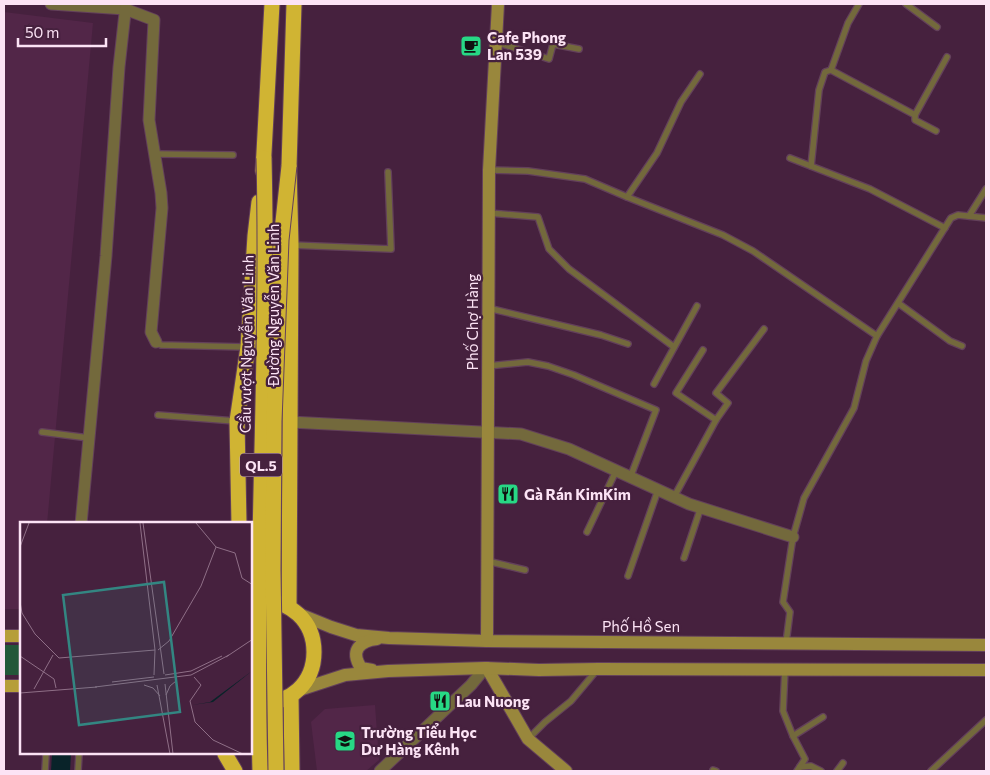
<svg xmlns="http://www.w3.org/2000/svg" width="990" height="775" font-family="Commissioner,sans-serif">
<rect width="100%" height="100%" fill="#46213e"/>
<g fill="#522648">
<polygon points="4,12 93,23 47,524 21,524 21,609 4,609"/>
<polygon points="375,705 379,760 366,771 317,771 311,722 325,709"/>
</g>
<rect fill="#235739" x="4" y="645" width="17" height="30"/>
<polygon fill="#092329" points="52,754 71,754 70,771 51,771"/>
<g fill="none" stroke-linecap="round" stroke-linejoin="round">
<g stroke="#63405b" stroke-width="8">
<g id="lane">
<polyline points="906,4 937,27"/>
<polyline points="496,42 549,59 553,44 579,49"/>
<polyline points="831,70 915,115"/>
<polyline points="936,131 915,120 915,115 947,57"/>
<polyline points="155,154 233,155"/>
<polyline points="790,158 870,189 945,228"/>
<polyline points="811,166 819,90 825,72 831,70 848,23 859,4"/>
<polyline points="489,170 528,171 585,179 627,197 657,153 681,102 700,74"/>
<polyline points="627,197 723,235 753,251 877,336"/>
<polyline points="489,213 538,217 549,249 569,269 674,347"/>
<polyline points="969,216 986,189"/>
<polyline points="291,245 391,249 388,172"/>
<polyline points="898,303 950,341 962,346"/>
<polyline points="488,308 601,335 628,344"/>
<polyline points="156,342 161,345 246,347"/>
<polyline points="488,366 528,362 548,366 574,375 656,410 630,478"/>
<polyline points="654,384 697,306"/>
<polyline points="158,415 235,421"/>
<polyline points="716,420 728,403 716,393 764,329"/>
<polyline points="42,432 89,438"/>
<polyline points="674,497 716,420 676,393 703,350"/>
<polyline points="587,532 616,471"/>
<polyline points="684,558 701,507"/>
<polyline points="487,561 525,570"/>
<polyline points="628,576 658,490"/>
<polyline points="786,643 790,612 783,602 793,537 804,498 854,408 866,361 877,336 951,218 958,215 986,218"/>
<polyline points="785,669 783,711 793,736 805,759 797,771"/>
<polyline points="793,736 823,717"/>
<polyline points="528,739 545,722 571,701 597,670"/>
<polyline points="800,767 811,766 821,771"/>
<polyline points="713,770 716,771"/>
<polyline points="45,771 46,754"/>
<polyline points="78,771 79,754"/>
<polyline points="837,771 843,763"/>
<polyline points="931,771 986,720"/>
</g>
</g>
<g stroke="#63405b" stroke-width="13">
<g id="street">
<polyline points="51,4 125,9 154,20 149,120 161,193 162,208 151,332 156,342"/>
<polyline points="290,422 521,434 569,449 689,504 793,537"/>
<polyline points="81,524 106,256 119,67 126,4"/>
<polyline points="380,771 471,685 485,668"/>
</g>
</g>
<g stroke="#63405b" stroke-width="14">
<g id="secondary">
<polyline points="299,614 331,627 356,635 389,638 487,641 986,645"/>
<polyline points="487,641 489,170 498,4"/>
<polyline points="487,668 528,739 566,771"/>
<path d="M372,670l-11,-2c-11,-17 -2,-27 16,-29"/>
<polyline points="299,690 345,675 388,671 485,668 539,670 598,669 986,670"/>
</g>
</g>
<g stroke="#63405b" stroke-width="14">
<g id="primary">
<polyline points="4,636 21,636"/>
<polyline points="4,686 21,686"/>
</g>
</g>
<g stroke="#63405b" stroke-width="17">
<g id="highway">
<polyline points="263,171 272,4"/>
<polyline points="239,524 237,421 248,347 255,236 259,202"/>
<path d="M251,602c84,-12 84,112 0,100"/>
<polyline points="289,607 291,245 289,166 294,4"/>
<polyline points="291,696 292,771"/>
<polyline points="225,754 235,771"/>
</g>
</g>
<use href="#lane" stroke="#73693c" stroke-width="5.5"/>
<use href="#street" stroke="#73693c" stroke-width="11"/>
<use href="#secondary" stroke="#99873c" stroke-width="12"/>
<use href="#primary" stroke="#b69e39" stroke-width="12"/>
<use href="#highway" stroke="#d0b433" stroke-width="15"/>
<g stroke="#63405b" stroke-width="17" stroke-linecap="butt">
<g id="highway-bridge">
<path d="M260,771c-6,-204 9,-408 4,-613"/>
<polyline points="276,771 273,570 274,421 281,240 289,166"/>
</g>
</g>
<use href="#highway-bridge" stroke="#d0b433" stroke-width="15"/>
</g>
<defs>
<g id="cafe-square" transform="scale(1.125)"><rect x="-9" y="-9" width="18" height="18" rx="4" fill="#27d885" stroke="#46213e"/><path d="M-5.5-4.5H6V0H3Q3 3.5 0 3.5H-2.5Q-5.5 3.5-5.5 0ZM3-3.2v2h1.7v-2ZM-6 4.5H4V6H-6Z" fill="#111"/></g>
<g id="restaurant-square" transform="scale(1.125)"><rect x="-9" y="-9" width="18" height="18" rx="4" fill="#27d885" stroke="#46213e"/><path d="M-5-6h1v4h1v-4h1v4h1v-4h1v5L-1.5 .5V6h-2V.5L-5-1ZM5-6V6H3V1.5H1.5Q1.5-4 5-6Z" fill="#111"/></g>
<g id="school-square" transform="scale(1.125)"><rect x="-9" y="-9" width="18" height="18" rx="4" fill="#27d885" stroke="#46213e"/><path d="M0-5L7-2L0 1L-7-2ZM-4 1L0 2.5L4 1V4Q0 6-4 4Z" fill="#111"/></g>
</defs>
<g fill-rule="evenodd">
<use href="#cafe-square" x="471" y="46"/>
<use href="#restaurant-square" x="508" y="494"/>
<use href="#restaurant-square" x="440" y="701"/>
<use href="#school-square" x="345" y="741"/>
</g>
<g text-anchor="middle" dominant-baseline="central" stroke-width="4.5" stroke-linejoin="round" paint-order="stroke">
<rect fill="#46213e" stroke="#c5a9be" stroke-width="1" x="240" y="453.5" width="42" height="23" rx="4"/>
<g font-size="14" font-weight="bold" fill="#fce3f5">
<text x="261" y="465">QL.5</text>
</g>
<g font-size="15" font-weight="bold" fill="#fce3f5" stroke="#46213e" text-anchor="start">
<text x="487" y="37">Cafe Phong<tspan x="487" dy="17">Lan 539</tspan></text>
<text x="524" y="494">Gà Rán KimKim</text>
<text x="456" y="701">Lau Nuong</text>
<text x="361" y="732">Trường Tiểu Học<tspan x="361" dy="17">Dư Hàng Kênh</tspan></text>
</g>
<g font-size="15" fill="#fce3f5" stroke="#46213e">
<text transform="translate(273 305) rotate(-90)">Đường Nguyễn Văn Linh</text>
<text transform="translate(472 322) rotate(-90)">Phố Chợ Hàng</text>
<text transform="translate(246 344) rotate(-89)">Cầu vượt Nguyễn Văn Linh</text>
<text x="641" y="626">Phố Hồ Sen</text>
</g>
</g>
<g transform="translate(20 522)">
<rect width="232" height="232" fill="#46213e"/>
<path d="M232,149l-39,31 -21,3 18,-3z" fill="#092329"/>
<path fill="none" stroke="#8f6f87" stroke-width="1" d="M120,1l15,127 -1,25M123,1l21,151M0,25l9,-24M196,25l19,6 7,25 11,7M0,80l2,11 13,21 24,24 96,-8M138,128l11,-9 32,-55 15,-39 -20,-24M0,134l34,23 2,9M206,135l27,-18M145,153l26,-4 31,-15M174,155l7,8 -11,16 5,21 18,18 30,14M92,160l42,-5M145,162l8,70M124,163l9,3 7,8M137,163l13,69M75,165l96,-12 38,-20M14,167l19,-34M0,171l77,-6M146,173l4,-9 6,-5"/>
<path fill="#338682" fill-opacity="0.15" stroke="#338682" stroke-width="2.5" d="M144,60l16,130 -101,13 -16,-130z"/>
<rect width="232" height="232" fill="none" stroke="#fce3f5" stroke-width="2.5"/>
</g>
<rect width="990" height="775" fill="none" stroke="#fce3f5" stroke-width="10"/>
<path d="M18 38v8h88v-8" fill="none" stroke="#fce3f5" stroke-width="2.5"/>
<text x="25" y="38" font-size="15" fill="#fce3f5" stroke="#46213e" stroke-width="4" paint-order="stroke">50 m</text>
</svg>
